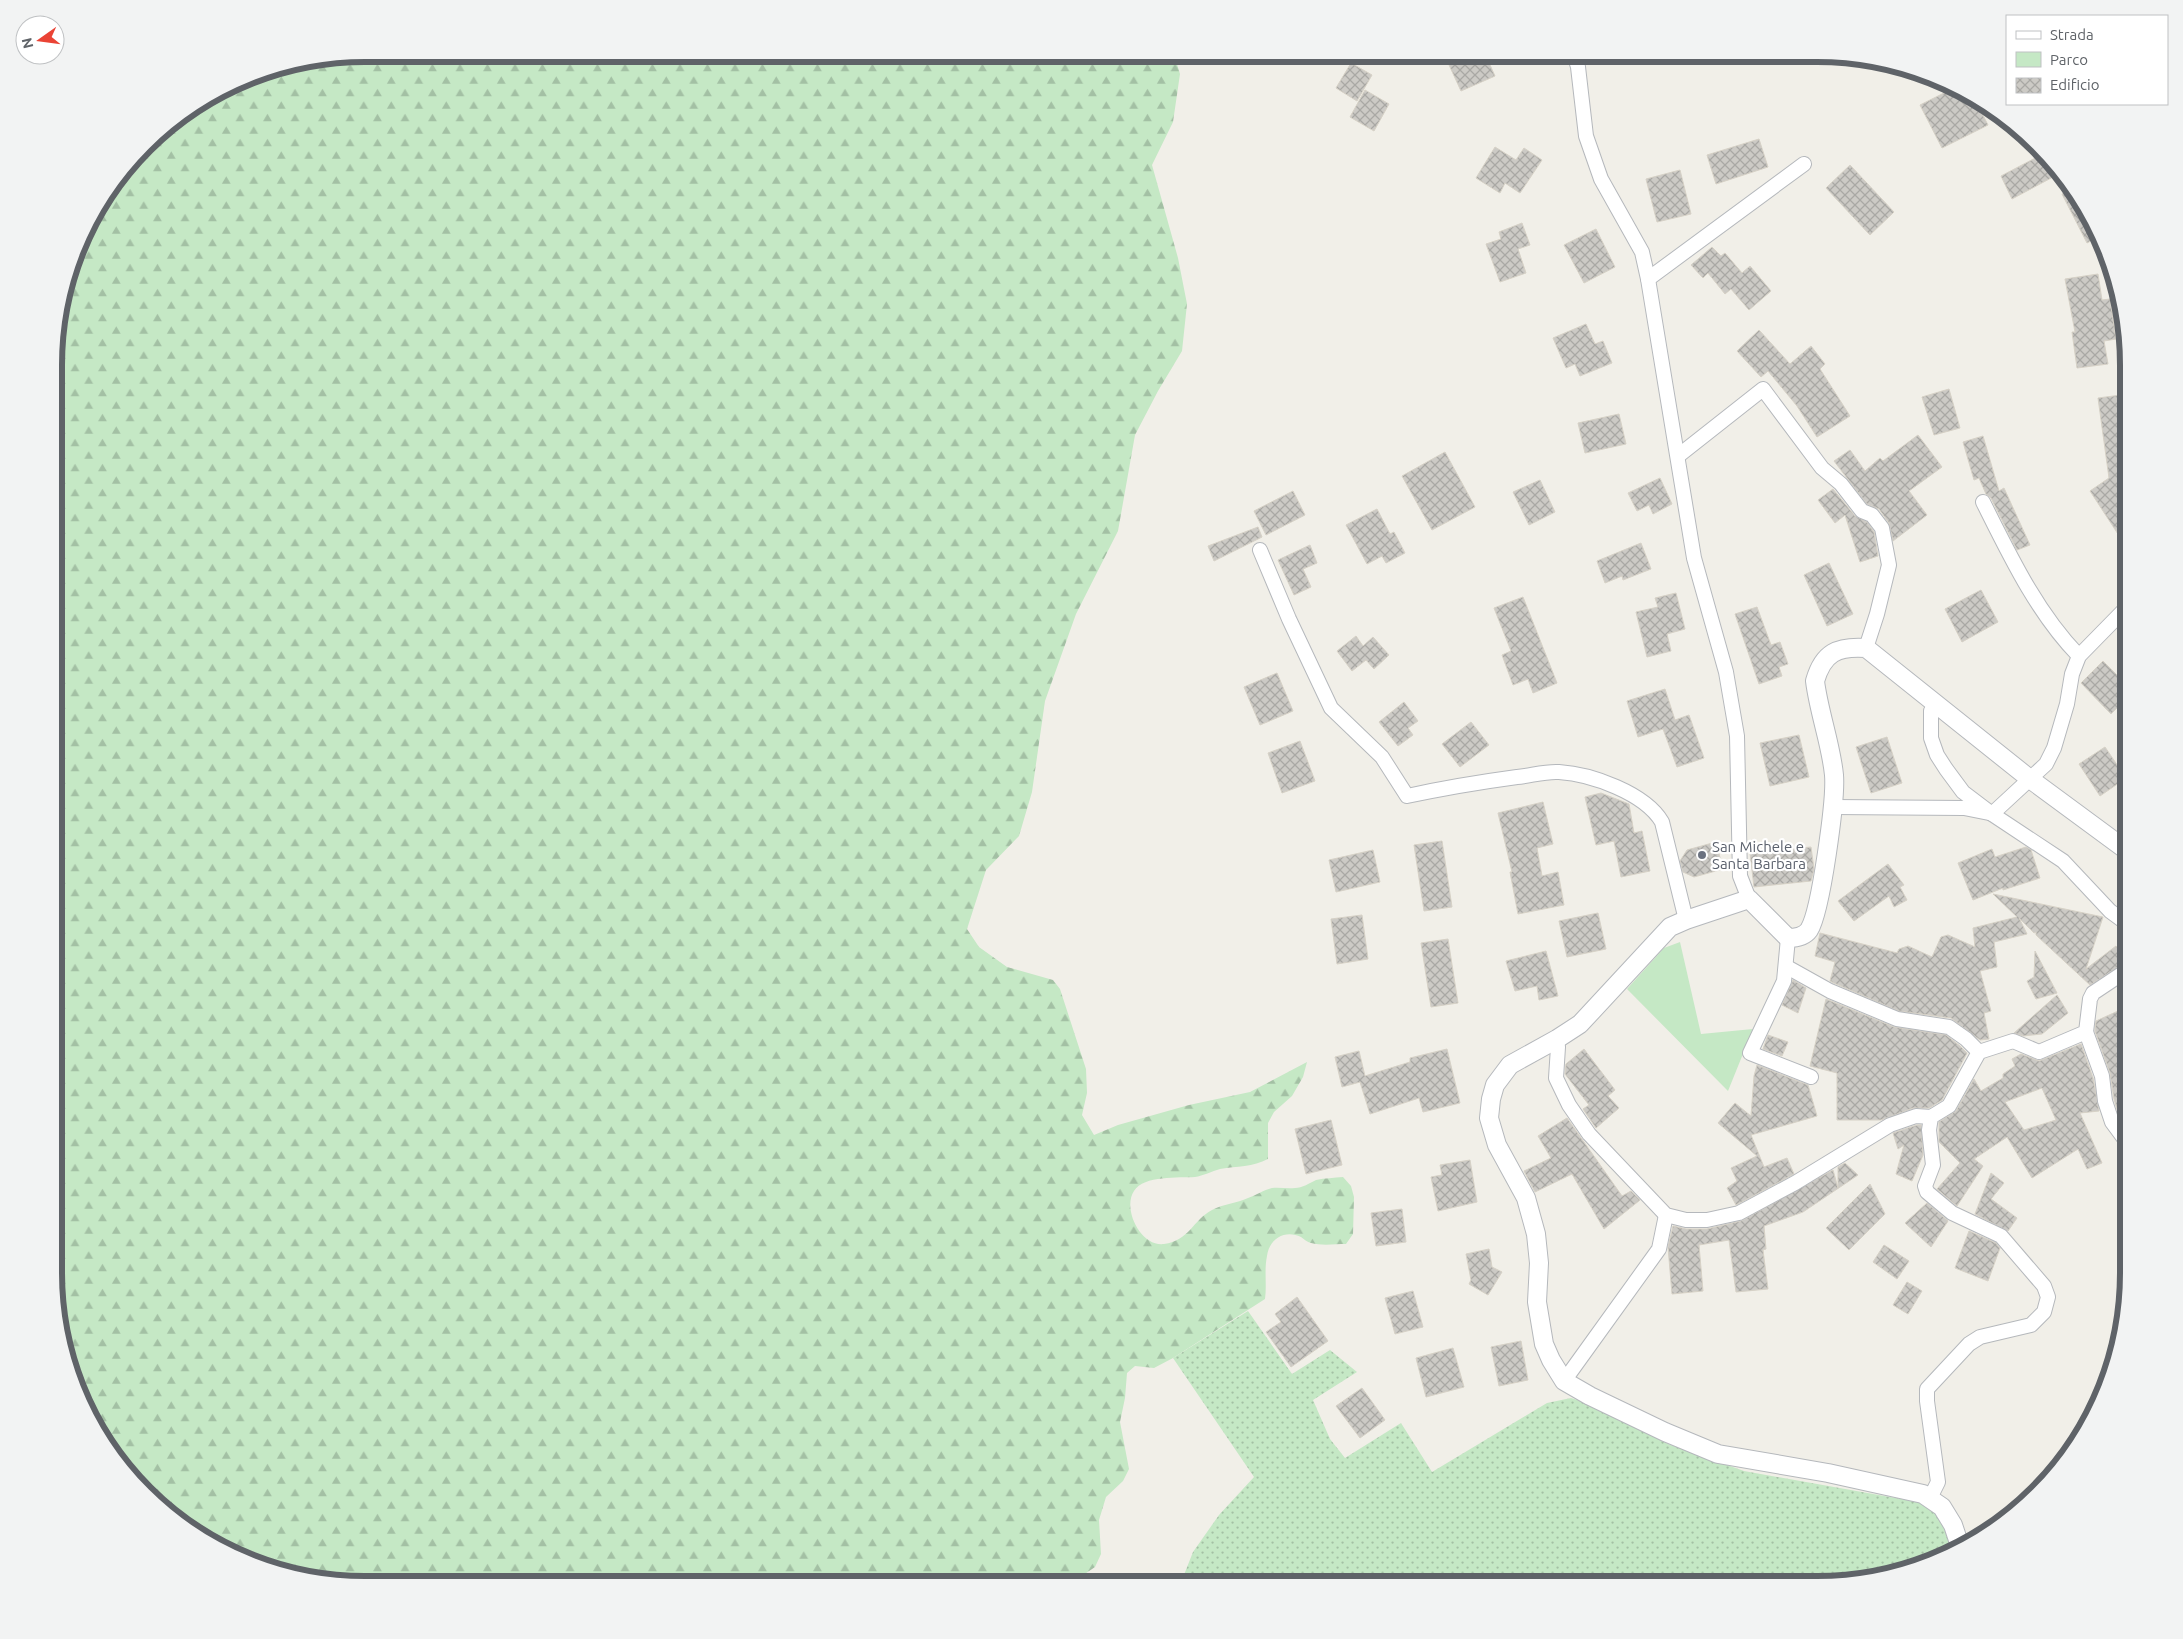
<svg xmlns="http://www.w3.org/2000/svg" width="2183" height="1639" font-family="Ubuntu,sans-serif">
<defs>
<pattern id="grass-dots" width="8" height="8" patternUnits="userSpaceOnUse" patternTransform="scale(1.25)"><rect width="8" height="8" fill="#c5e8c5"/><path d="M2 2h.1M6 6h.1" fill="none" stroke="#a3c0a4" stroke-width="1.8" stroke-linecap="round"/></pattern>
<pattern id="forest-firs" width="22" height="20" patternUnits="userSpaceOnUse" patternTransform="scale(1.25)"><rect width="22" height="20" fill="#c5e8c5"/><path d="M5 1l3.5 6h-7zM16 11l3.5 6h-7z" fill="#a3c0a4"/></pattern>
<pattern id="building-cross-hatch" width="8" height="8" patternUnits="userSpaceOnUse" patternTransform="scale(1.25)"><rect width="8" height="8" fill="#cccac5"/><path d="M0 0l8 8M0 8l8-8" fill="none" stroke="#a9a8a4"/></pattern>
</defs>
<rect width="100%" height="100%" fill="#f1efe8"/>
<polygon fill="url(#grass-dots)" points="1248,1311 1292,1374 1330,1350 1357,1372 1313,1400 1330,1439 1345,1458 1401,1423 1432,1472 1547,1403 1571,1398 1587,1403 1668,1444 1744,1471 1918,1502 1937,1513 1949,1538 1953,1554 1879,1579 1818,1585 1180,1585 1193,1552 1219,1515 1254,1477 1173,1358"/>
<path fill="url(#forest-firs)" d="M365,54h809l6,20 -7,48 -21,43 26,93 9,46 -5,47 -24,40 -23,44 -17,96 -42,83 -31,87 -13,91 -13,44 -33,34 -19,59 12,18 28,20 46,13 7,9 26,80 1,24 -5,22 12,20 24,-10 71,-20 61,-13 57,-30 -4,15 -11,19 -18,16 -6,11v36c-15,8 -31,7 -48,10 -8,2 -17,7 -25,8 -16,1 -51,-2 -61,14 -12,18 7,56 30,53 25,-3 29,-24 48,-34 11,-6 25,-7 36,-12 9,-3 15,-8 24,-10 8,-1 15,1 23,0 7,0 15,-5 21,-8 9,-2 18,-2 27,-3l8,9 3,11 -1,37 -7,10c-11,0 -24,2 -35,-1 -4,-1 -7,-4 -10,-6 -16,-8 -32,2 -34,19 -3,14 0,29 -2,43l-92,59 -19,10 -19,-2 -8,7 -2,25 -5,24 9,47 -6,12 -17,16 -7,23 2,34 -6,13 -19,13 -1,5h-730l-99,-23 -86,-54 -74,-96 -32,-118 2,-970 39,-114 65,-79 105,-61z"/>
<polygon fill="#c5e8c5" points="1680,942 1701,1034 1753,1029 1728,1091 1627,989 1664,948"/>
<g fill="url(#building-cross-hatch)" stroke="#d6d1c6" fill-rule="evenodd">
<polygon points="1444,54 1485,54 1495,76 1461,91"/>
<polygon points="1351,63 1372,75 1357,101 1336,88"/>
<polygon points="1954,88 1976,102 1988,125 1942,148 1920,105"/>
<polygon points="1365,90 1389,104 1374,131 1350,117"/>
<polygon points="1759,139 1768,167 1716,184 1707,155"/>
<polygon points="1495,147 1516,160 1524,148 1542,160 1520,193 1505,183 1500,193 1476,178"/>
<polygon points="2041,155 2053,177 2012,199 2001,176"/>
<polygon points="1850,165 1894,212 1870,235 1826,188"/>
<polygon points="1680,170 1691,214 1657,222 1646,179"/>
<polygon points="2069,190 2097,228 2100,236 2087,243 2062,194"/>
<polygon points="1522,223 1530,245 1518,249 1526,273 1500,282 1486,244 1501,239 1499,232"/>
<polygon points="1596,229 1615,267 1584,283 1564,245"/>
<polygon points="1712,247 1721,256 1725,253 1742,273 1750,266 1771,291 1749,310 1731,289 1725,294 1708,273 1703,278 1691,265"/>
<polygon points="2098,274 2102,300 2110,299 2116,339 2104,341 2108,364 2077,368 2072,332 2075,332 2065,279"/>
<polygon points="1586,324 1595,344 1603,341 1612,363 1580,376 1575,364 1566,368 1553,338"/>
<polygon points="1759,330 1790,364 1811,346 1825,364 1820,369 1850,416 1817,437 1797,406 1768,371 1761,377 1737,351"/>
<polygon points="1949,389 1960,428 1934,435 1922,397"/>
<polygon points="2129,394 2129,551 2090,491 2109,478 2098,398"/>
<polygon points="1619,414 1626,444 1585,453 1578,423"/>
<polygon points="1918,435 1942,467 1909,491 1927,515 1893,541 1889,523 1879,509 1867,504 1834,461 1850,450 1865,471 1880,458 1883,461"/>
<polygon points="1983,436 1999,491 2004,488 2030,545 2017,550 1991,498 1986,494 1979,478 1974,480 1963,442"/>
<polygon points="1445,452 1475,507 1432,530 1402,476"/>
<polygon points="1660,478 1672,504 1653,514 1649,505 1637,511 1628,493"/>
<polygon points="1540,480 1555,512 1529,525 1513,492"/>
<polygon points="1833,489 1855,516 1867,522 1874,532 1878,556 1860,562 1845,515 1835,523 1818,500"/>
<polygon points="1293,491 1305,515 1266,535 1254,511"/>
<polygon points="1377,509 1390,534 1394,532 1405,553 1386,563 1382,556 1367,564 1346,525"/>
<polygon points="1258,527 1262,537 1214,561 1208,546"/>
<polygon points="1641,543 1651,569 1623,580 1622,576 1605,583 1597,561"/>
<polygon points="1310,545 1317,563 1303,569 1311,587 1294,595 1278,560"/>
<polygon points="1829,563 1853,614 1827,626 1804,575"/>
<polygon points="1981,590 1998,622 1962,642 1945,609"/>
<polygon points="1676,593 1685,629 1667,634 1671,651 1647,657 1636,612 1658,607 1655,598"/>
<polygon points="1523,597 1557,683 1533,693 1528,679 1513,685 1502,655 1511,651 1494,608"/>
<polygon points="1757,607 1771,645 1780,642 1788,664 1779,667 1782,676 1759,684 1735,614"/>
<polygon points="1356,636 1363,646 1373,637 1389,655 1374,669 1366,660 1352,671 1337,651"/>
<polygon points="2103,661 2129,687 2129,696 2111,714 2081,683"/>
<polygon points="1277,673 1293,711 1260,725 1244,687"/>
<polygon points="1665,689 1675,720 1689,715 1704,758 1677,767 1663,729 1638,737 1627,701"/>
<polygon points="1404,702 1418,721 1408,728 1413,735 1398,746 1379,722"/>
<polygon points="1471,722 1489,745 1460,767 1442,744"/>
<polygon points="1799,735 1809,777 1770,786 1760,743"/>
<polygon points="1887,737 1902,783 1871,793 1856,747"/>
<polygon points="1300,741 1315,781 1282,793 1268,753"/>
<polygon points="2105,747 2126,778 2100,796 2079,764"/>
<polygon points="1601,793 1629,804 1634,833 1642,831 1650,871 1621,877 1614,841 1596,845 1585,797"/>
<polygon points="1543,802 1553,844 1537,848 1542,876 1558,872 1564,905 1518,914 1510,872 1512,872 1498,813"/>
<polygon points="1442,841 1452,907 1424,911 1414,845"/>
<polygon points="1716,842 1723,869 1694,877 1683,872 1680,861 1687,850"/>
<polygon points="1811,847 1814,869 1811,881 1754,887 1750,853"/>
<polygon points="2026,847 2031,850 2040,878 2003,890 2003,888 1973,900 1958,863 1992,849 1995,857"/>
<polygon points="1373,850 1380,882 1336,892 1329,860"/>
<polygon points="1888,864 1904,885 1900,887 1907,900 1894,907 1889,896 1854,921 1838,901"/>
<polygon points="1993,894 2103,917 2086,969 2116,946 2127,961 2090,985 2036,935 2036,932 2034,933 2019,918 2027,934 1994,942 1997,967 1980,971 1991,1011 1984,1013 1989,1039 1980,1040 1951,1018 1899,1011 1834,983 1830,981 1835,962 1815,956 1820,933 1897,953 1899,949 1908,946 1932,957 1941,937 1948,935 1975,947 1973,928 2017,917"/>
<polygon points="1598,913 1606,949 1567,957 1559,921"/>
<polygon points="1362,915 1368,959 1337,964 1331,919"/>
<polygon points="1448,939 1458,1003 1431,1007 1421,943"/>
<polygon points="1546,951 1558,996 1539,1000 1537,986 1515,991 1506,961"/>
<polygon points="2035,951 2057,993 2036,999 2027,981 2034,977"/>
<polygon points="1793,980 1806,988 1798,1013 1782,1005"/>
<polygon points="2057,995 2068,1013 2042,1034 2023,1036 2014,1033"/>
<polygon points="1826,999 1894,1027 1946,1035 1960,1046 1967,1053 1942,1100 1929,1108 1913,1108 1881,1120 1837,1120 1837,1073 1810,1066"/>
<polygon points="2129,1006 2129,1045 2123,1047 2129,1066 2129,1114 2119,1116 2114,1099 2110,1073 2095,1031 2096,1021"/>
<polygon points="1768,1035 1788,1042 1782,1056 1763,1049"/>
<path d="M2081,1044l12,34 6,33 -19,2 22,50 -15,6 -9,-20 -46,29 -25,-41 -33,22 9,7 -26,40 -20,-17 23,-26 -21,-21v-20l17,-11 18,-32 7,12 22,-13v-4l12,-8 -3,-7 9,-5 18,7zM2042,1088l14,32 -32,10 -19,-28z"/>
<polygon points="1447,1049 1460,1103 1423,1112 1419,1098 1370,1114 1360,1082 1342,1087 1335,1057 1359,1051 1365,1076 1410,1062 1410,1058"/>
<polygon points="1584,1049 1615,1090 1608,1096 1619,1108 1596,1128 1583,1109 1589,1105 1565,1074 1566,1064"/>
<polygon points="1757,1065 1808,1085 1817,1116 1751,1135 1764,1167 1787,1158 1794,1174 1736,1205 1727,1188 1737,1181 1731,1168 1757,1156 1718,1123 1735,1103 1751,1116 1754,1076"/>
<polygon points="1567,1118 1622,1196 1631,1191 1640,1200 1604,1229 1572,1174 1535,1192 1524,1171 1551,1158 1538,1136"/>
<polygon points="1331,1120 1342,1165 1306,1174 1295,1129"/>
<polygon points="1917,1125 1921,1125 1923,1155 1912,1181 1896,1174 1904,1145 1898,1149 1893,1133"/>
<polygon points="1470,1160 1477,1202 1438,1211 1431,1177 1442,1175 1440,1165"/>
<polygon points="1845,1163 1858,1175 1803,1212 1764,1226 1766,1249 1763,1250 1768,1289 1736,1292 1729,1240 1699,1245 1703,1291 1672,1294 1668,1247 1673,1226 1686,1229 1707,1229 1741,1221 1833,1170 1838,1188 1838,1167"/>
<polygon points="1991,1173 2004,1183 1991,1199 2017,1218 2008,1231 1975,1214"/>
<polygon points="1870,1184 1885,1214 1849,1250 1826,1228"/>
<polygon points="1927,1203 1948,1221 1931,1247 1905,1223"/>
<polygon points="1402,1209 1406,1242 1376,1246 1371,1213"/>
<polygon points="1969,1231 1996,1243 2000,1248 1988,1281 1955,1268"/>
<polygon points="1884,1245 1909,1261 1897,1279 1873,1262"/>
<polygon points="1489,1249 1492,1267 1502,1272 1488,1295 1469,1284 1471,1280 1466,1254"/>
<polygon points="1907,1282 1922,1291 1908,1314 1893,1305"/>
<polygon points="1413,1291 1423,1327 1395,1334 1385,1298"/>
<polygon points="1297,1297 1328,1341 1291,1367 1266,1332 1281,1322 1275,1314"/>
<polygon points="1521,1341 1528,1380 1499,1386 1491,1347"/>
<polygon points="1453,1348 1464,1387 1426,1397 1416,1358"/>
<polygon points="1362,1388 1385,1420 1360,1438 1336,1406"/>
</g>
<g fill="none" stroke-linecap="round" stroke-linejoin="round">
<g stroke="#b5b8bc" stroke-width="16">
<g id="minor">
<polyline points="1574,54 1578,67 1586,136 1601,179 1642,252 1648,279 1694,558 1726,672 1737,736 1740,876 1749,899"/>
<polyline points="1648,279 1804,164"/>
<polyline points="1678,456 1763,389 1822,468 1841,484 1862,511 1872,515 1882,528 1889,565 1877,614 1866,648"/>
<path d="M1983,502c27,54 54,111 96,154"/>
<path d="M1260,550l29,69 42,89 51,49 25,39c37,-8 73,-14 110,-19 13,-1 28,-6 42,-5 32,2 86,21 103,50l24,98"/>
<polyline points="1935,705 1931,711 1931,738 1937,755 1946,769 1963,792 1992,814 2063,861 2110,911 2129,925"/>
<polyline points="1833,807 1964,808 1989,813"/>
<polyline points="1992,814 2046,764 2054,748 2067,704 2072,674 2079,656 2129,605"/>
<polyline points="1788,938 1784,981 1750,1053 1811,1077"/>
<polyline points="1787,967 1830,991 1897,1019 1949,1027 1966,1039 1979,1052"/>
<polyline points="2086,1032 2102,1076 2105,1101 2112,1122 2129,1145"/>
<polyline points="1557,1039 1558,1047 1556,1078 1569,1105 1589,1134 1666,1215 1686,1220 1707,1220 1739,1213 1795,1183 1890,1125 1916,1116 1931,1117"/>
<polyline points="1564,1381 1659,1249 1666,1215"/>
<polyline points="1930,1498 1938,1482 1927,1401 1927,1389 1969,1344 1980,1337 2031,1325 2044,1312 2048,1297 2044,1286 2001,1236 1952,1213 1927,1192 1925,1186 1933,1165 1929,1130 1931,1117 1949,1106 1979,1052 2013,1041 2039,1052 2086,1032 2090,999 2093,993 2129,969"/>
</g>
</g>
<g stroke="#b5b8bc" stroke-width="20">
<path id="tertiary" d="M1961,1549l-8,-24 -11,-18 -19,-13 -95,-21 -110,-19 -53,-22 -75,-36 -26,-15 -13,-21 -7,-16 -7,-42 2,-39 -3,-29 -10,-36 -29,-53 -8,-27 2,-19 4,-14 15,-20 47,-26 23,-15 90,-97 16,-7 63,-21 39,39c8,0 16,-1 21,-8 12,-19 27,-131 25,-155 -3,-31 -15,-62 -19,-94 8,-28 22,-35 51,-33l164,131 99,73"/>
</g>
<use href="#minor" stroke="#fff" stroke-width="14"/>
<use href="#tertiary" stroke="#fff" stroke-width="18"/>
</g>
<circle fill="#6b7280" stroke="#fff" stroke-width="2" cx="1702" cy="855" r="5"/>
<g text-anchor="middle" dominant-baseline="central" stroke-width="4.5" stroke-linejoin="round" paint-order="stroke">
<g font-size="15" fill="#5b616d" stroke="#fff" text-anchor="start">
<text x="1712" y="846">San Michele e<tspan x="1712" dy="17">Santa Barbara</tspan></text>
</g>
</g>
<path d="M0 0H2183V1639H0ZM365 62H1817A303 303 0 0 1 2120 365V1273A303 303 0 0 1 1817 1576H365A303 303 0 0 1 62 1273V365A303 303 0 0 1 365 62Z" fill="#f2f3f3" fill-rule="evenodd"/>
<path fill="none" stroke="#5f6368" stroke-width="6" d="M365 62H1817A303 303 0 0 1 2120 365V1273A303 303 0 0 1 1817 1576H365A303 303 0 0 1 62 1273V365A303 303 0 0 1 365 62Z"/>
<rect x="2006" y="15" width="162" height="90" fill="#ffffff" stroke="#bfc1c3"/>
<rect x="2016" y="31" width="25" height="8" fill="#ffffff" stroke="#bfc1c3"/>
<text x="2050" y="40" font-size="15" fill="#5f6368">Strada</text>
<rect x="2016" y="52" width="25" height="15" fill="#c5e8c5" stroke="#bfc1c3"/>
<text x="2050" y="65" font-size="15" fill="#5f6368">Parco</text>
<rect x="2016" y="78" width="25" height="15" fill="url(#building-cross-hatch)" stroke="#bfc1c3"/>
<text x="2050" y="90" font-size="15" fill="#5f6368">Edificio</text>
<g transform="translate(40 40) rotate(256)"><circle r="24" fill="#ffffff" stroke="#bfc1c3"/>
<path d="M0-4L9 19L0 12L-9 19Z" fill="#ea4335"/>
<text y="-8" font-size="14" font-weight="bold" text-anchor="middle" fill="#5f6368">N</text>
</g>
</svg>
